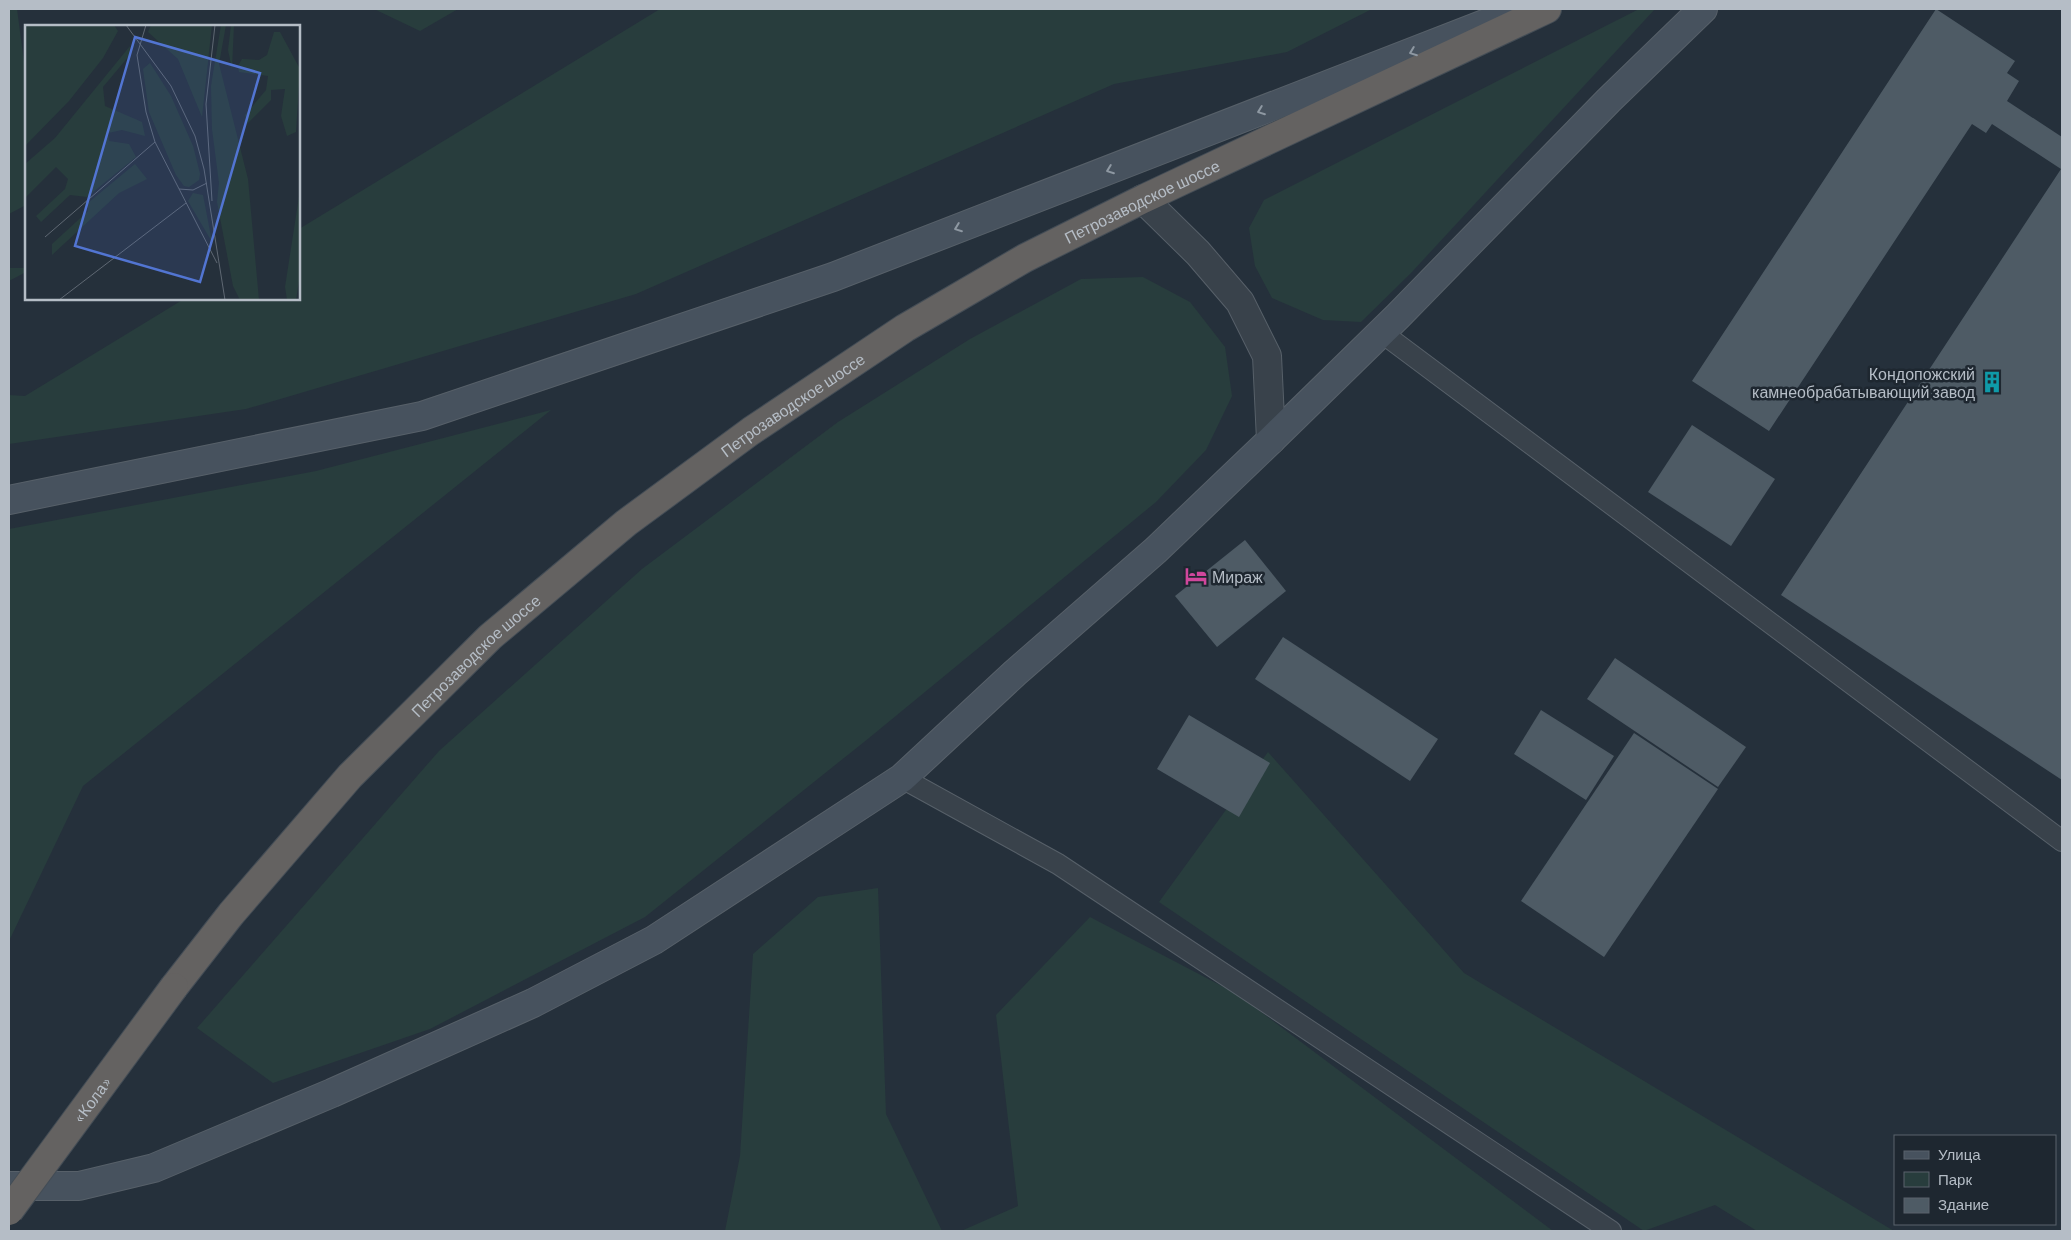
<svg xmlns="http://www.w3.org/2000/svg" width="2071" height="1240" font-family="Barlow,sans-serif">
<rect width="100%" height="100%" fill="#25303b"/>
<g fill="#283d3d">
<polygon points="9,9 17,9 26,77 26,205 9,214"/>
<polygon points="374,9 458,9 420,31"/>
<polygon points="660,9 1372,9 1287,52 1114,84 636,294 246,409 9,444 9,395 25,396 184,299 299,299 299,229"/>
<polygon points="1639,9 1655,9 1411,273 1361,322 1323,320 1272,298 1255,266 1249,228 1264,200"/>
<polygon points="9,268 26,268 26,272 9,281"/>
<polygon points="1143,277 1190,302 1225,347 1232,396 1206,450 1156,502 869,738 645,917 430,1029 273,1083 197,1028 439,751 642,569 838,422 970,339 1081,279"/>
<polygon points="551,410 83,786 9,941 9,529 316,471"/>
<polygon points="1268,752 1464,973 1894,1231 1757,1231 1715,1205 1644,1231 1159,902"/>
<polygon points="878,888 886,1114 942,1231 725,1231 740,1156 753,954 818,897"/>
<polygon points="1090,917 1237,994 1553,1231 961,1231 1018,1206 996,1015"/>
</g>
<g fill="#4e5b65">
<polygon points="1936,9 2015,61 2007,73 2019,81 2007,101 2062,137 2062,780 1781,595 2061,169 1992,124 1986,133 1972,124 1769,431 1692,381"/>
<polygon points="1692,425 1775,479 1731,546 1648,492"/>
<polygon points="1245,540 1286,591 1217,647 1175,596"/>
<polygon points="1283,637 1438,739 1410,781 1255,679"/>
<polygon points="1615,658 1746,747 1718,787 1587,699"/>
<polygon points="1541,710 1614,756 1586,800 1514,754"/>
<polygon points="1189,715 1270,763 1239,817 1157,769"/>
<polygon points="1634,733 1718,789 1604,957 1521,901"/>
</g>
<g fill="none" stroke-linecap="round" stroke-linejoin="round">
<g stroke="#576069" stroke-width="22">
<g id="service">
<polyline points="1381,332 2062,841"/>
<polyline points="902,778 1058,864 1611,1231"/>
</g>
</g>
<g stroke="#576069" stroke-width="30">
<polyline id="minor" points="1143,199 1198,253 1240,302 1267,356 1271,440"/>
</g>
<g stroke="#576069" stroke-width="30">
<g id="secondary">
<polyline points="9,500 422,416 833,277 1510,14"/>
<polyline points="9,1186 79,1186 154,1168 332,1093 533,1003 654,940 902,778 1015,673 1156,550 1271,440 1398,316 1609,100 1703,9"/>
</g>
</g>
<g stroke="#444d56" stroke-width="30">
<g id="trunk">
<path id="s1" d="M174,987l57,-73 119,-138 140,-139 136,-114 125,-92 154,-103 120,-70 118,-59 404,-190"/>
</g>
</g>
<use href="#service" stroke="#39424b" stroke-width="20"/>
<use href="#minor" stroke="#39424b" stroke-width="28"/>
<use href="#secondary" stroke="#47525e" stroke-width="28"/>
<use href="#trunk" stroke="#646261" stroke-width="28"/>
<g stroke="#444d56" stroke-width="30" stroke-linecap="butt">
<g id="trunk-bridge">
<path id="s2" d="M9,1211l165,-224"/>
</g>
</g>
<use href="#trunk-bridge" stroke="#646261" stroke-width="28"/>
</g>
<defs><path id="oneway-chevron" d="M-2-3.5L2.5 0L-2 3.5" fill="none" stroke-width="1.6" stroke-linecap="round" stroke-linejoin="round" transform="scale(1.25)"/></defs>
<g stroke="#8e98a2">
<use href="#oneway-chevron" transform="translate(1413 52) rotate(159)"/>
<use href="#oneway-chevron" transform="translate(1261 111) rotate(159)"/>
<use href="#oneway-chevron" transform="translate(1110 170) rotate(159)"/>
<use href="#oneway-chevron" transform="translate(958 228) rotate(159)"/>
</g>
<defs>
<g id="building-bare" transform="scale(1.725)"><path d="M-4-6H4V6H1V3H-1V6H-4ZM-2.5-4.3h1.7v1.8h-1.7ZM.8-4.3h1.7v1.8H.8ZM-2.5-1h1.7V.8h-1.7ZM.8-1h1.7V.8H.8Z" fill="#0f9aa8" stroke="#1e2730" stroke-width="2.5" paint-order="stroke"/></g>
<g id="hotel-bare" transform="scale(1.725)"><path d="M-6-4.5h1.5V1H6V5H4.5V3h-9V5H-6ZM-4 0a1.8 1.8 0 1 1 3.6 0ZM.5 0V-2.5h3Q6-2.5 6 0Z" fill="#d1479c" stroke="#1e2730" stroke-width="2.5" paint-order="stroke"/></g>
</defs>
<g fill-rule="evenodd">
<use href="#building-bare" x="1992" y="382"/>
<use href="#hotel-bare" x="1196" y="576"/>
</g>
<g text-anchor="middle" dominant-baseline="central" stroke-width="5" stroke-linejoin="round" paint-order="stroke">
<g font-size="16" fill="#b5bdc6" stroke="#1e2730">
<text stroke="none"><textPath href="#s1" startOffset="1259">Петрозаводское шоссе</textPath></text>
<text stroke="none"><textPath href="#s1" startOffset="854">Петрозаводское шоссе</textPath></text>
<text stroke="none"><textPath href="#s1" startOffset="449">Петрозаводское шоссе</textPath></text>
<text stroke="none"><textPath href="#s2" startOffset="139">«Кола»</textPath></text>
</g>
<g font-size="16" fill="#b5bdc6" stroke="#1e2730" text-anchor="end">
<text x="1975" y="373">Кондопожский<tspan x="1975" dy="18">камнеобрабатывающий завод</tspan></text>
<text x="1212" y="576" text-anchor="start">Мираж</text>
</g>
</g>
<g transform="translate(25 25)">
<rect width="275" height="275" fill="#25303b"/>
<path d="M0,0h89l4,6 -15,27 -34,43 -43,44zM126,0h61l-10,92 -24,-58 -30,-27zM196,0h5l-7,39 29,115 11,121h-19l-7,-14 -16,-84 2,-19 -7,-54 -1,-43zM206,0h3l-2,44 -4,-19zM249,7h6l20,37 -4,63 -9,4 -6,-20 4,-27 -14,1v10l-24,24 -2,-9 21,-25 2,-14 -29,-4 -1,-6 4,-7 17,1 8,-5zM105,21l-1,10 -26,31 2,19 37,16 3,14 -23,-6 -14,3 1,8 20,3 7,13 -49,40 -17,-2 -29,27 -5,-6 29,-27 3,-10 -12,-12 -31,31v-34l30,-26zM125,38l21,33 22,50 7,28 -1,6 -10,7 -5,-1 -8,-11 -27,-63 -6,-43zM110,139l12,15 -28,14 -67,62v-11l36,-33v-8zM275,165v85l-4,25h-9l-2,-13zM168,168l10,2 9,47 -24,-41z" fill="#283d3d"/>
<path fill="none" stroke="#5f6873" stroke-width="1" d="M101,0l45,61 24,50 9,33 21,131M121,0l-9,30 9,57 9,30 62,121M154,164l14,1 14,-7M187,176l-6,-97 9,-79M20,212l110,-95M34,275l127,-97"/>
<path fill="#5275d2" fill-opacity="0.15" stroke="#5275d2" stroke-width="2.5" d="M110,12l125,36 -60,209 -125,-36z"/>
<rect width="275" height="275" fill="none" stroke="#b5bdc6" stroke-width="2.5"/>
</g>
<rect width="2071" height="1240" fill="none" stroke="#b5bdc6" stroke-width="20"/>
<rect x="1894" y="1135" width="162" height="90" fill="#1e2730" stroke="#5a636c"/>
<rect x="1904" y="1151" width="25" height="8" fill="#47525e" stroke="#5a636c"/>
<text x="1938" y="1160" font-size="15" fill="#b5bdc6">Улица</text>
<rect x="1904" y="1172" width="25" height="15" fill="#283d3d" stroke="#5a636c"/>
<text x="1938" y="1185" font-size="15" fill="#b5bdc6">Парк</text>
<rect x="1904" y="1198" width="25" height="15" fill="#4e5b65" stroke="#5a636c"/>
<text x="1938" y="1210" font-size="15" fill="#b5bdc6">Здание</text>
</svg>
